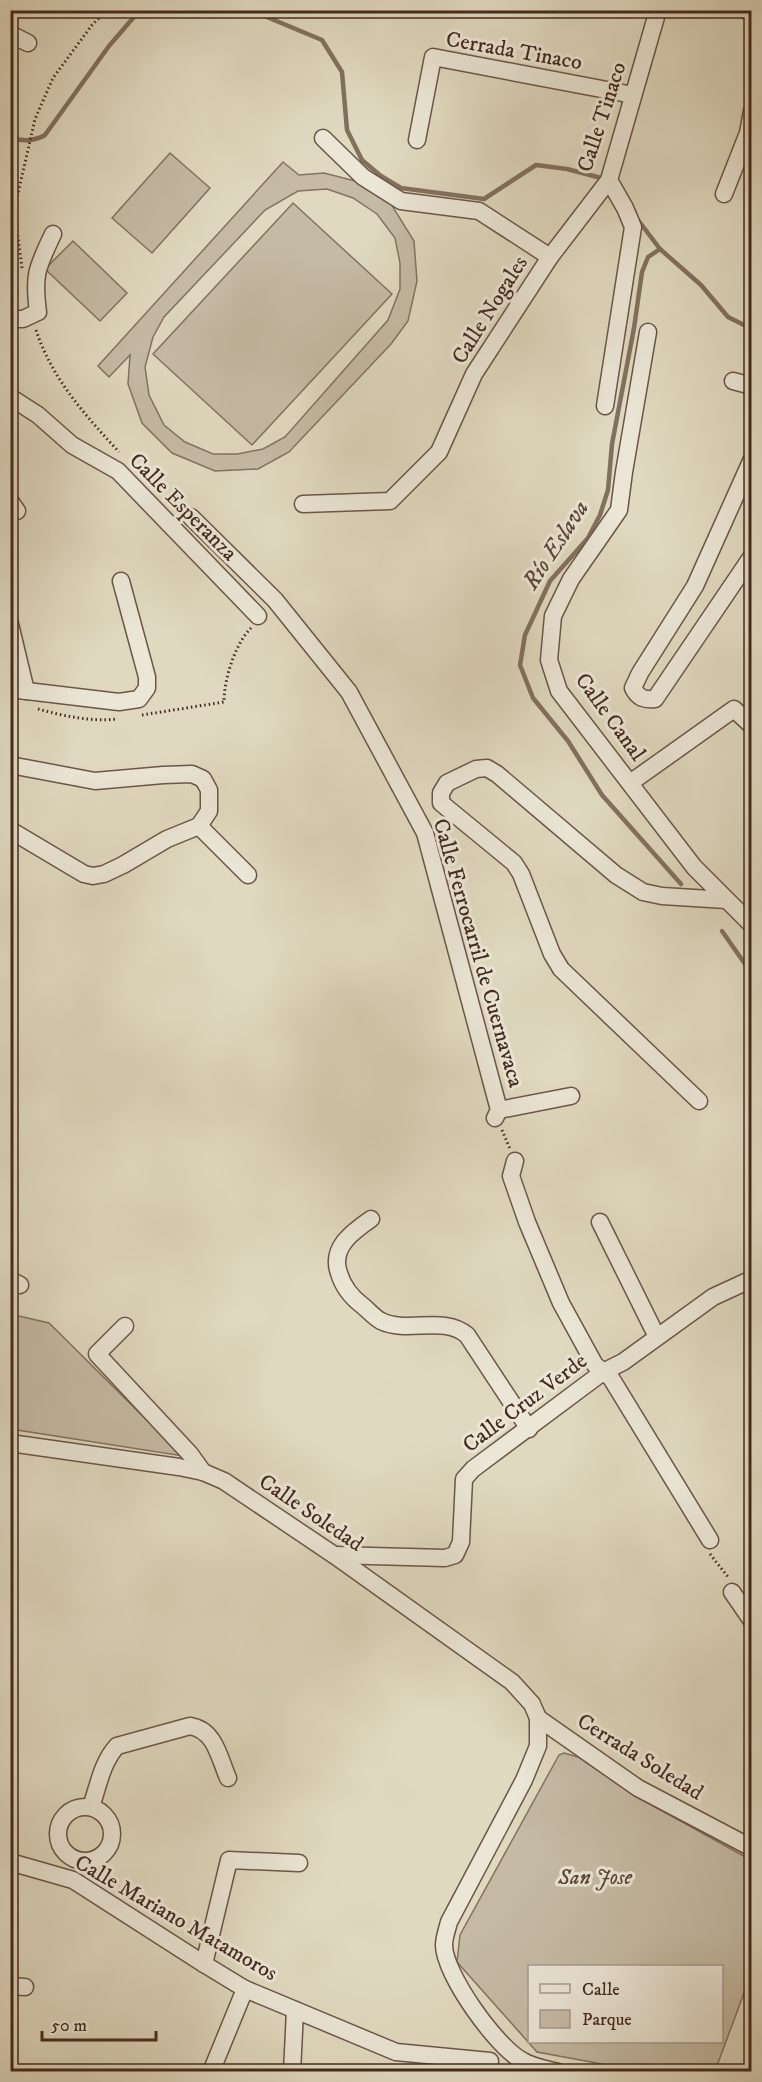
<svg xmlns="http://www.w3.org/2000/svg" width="762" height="2082" font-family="'IM FELL DW Pica',serif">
<rect width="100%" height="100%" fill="#e0d9c0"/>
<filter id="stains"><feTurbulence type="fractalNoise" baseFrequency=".00333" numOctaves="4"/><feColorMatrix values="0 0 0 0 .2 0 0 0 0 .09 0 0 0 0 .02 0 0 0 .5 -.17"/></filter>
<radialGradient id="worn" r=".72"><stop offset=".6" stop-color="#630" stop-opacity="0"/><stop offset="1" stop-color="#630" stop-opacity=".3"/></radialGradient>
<g fill="#c5bba5" stroke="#847262" stroke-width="1.5" fill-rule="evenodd">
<polygon points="170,153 210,188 152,253 112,218"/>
<path d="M283,162l16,13 25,-2 35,9 32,22 23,37 3,40 -9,40 -17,23 -102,108 -31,17 -43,2 -43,-18 -30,-30 -14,-39 2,-29 -21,22 -11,-11zM327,189l26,9 24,16 18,24 5,25v26l-12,31 -103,117 -22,12 -26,5h-24l-28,-12 -21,-17 -15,-30 -4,-28 8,-30 11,-20 101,-107 33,-19z"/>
<polygon points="293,203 392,294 252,445 153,354"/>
<polygon points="73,241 127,293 100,321 45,269"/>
<polygon points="10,1314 49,1323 183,1456 11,1429"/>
<path d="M564,1753l14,4 61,41 112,62v114l-36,97h-75l-103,-19 -80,-90 3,-27 99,-180zM530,1966h192v76h-192z"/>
</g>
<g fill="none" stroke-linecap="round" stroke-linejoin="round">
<g stroke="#82705f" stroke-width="4.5">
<polyline points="250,10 322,40 342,72 347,130 362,160 381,176 401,188 484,199 536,165 567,169 605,179"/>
<path d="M10,138c12,3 24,4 35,-3l64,-89 31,-36"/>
<polyline points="638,220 660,249 701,285 728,317 752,329"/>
<polyline points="660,249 648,257 642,272 634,328 612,444 608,490 600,515 588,538 550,581 525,635 520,665 533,698 568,741 602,795 681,884"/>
<polyline points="722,931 752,974"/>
</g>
<g stroke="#6b5647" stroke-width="19">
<g id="minor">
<polyline points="745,10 752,13"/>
<polyline points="10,34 28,43"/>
<polyline points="323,138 363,177 401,201 479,211 550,257"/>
<polyline points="417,140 433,57 633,95"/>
<polyline points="724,194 748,133 752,111"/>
<path d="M10,319h13l15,-7c-5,-38 -1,-44 15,-78"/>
<polyline points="648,332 624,472 619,510 571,579 553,616 549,660 559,691 694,867 752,925"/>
<polyline points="733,381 752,386"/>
<polyline points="10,397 38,415 72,445 118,471 258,616"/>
<polyline points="605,406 633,227 625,208 609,180"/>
<path d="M752,459l-57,127 -55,87 -7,15c5,10 11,12 22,11l97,-143"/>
<polyline points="10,501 17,511"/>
<polyline points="303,504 390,501 439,452 474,374 550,257 609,180 658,10"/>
<polyline points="191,517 275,600 349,692 425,833 499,1110 495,1118"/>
<polyline points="10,624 26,691"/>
<polyline points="10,689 119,702 139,699 147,688 147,677 121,581"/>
<polyline points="10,765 95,781 163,775 192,774 203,779 209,790 209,811 199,826 167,839 123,865 104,874 93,876 84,874 10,830"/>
<polyline points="630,783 734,709 752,726"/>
<polyline points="199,826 248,875"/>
<polyline points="699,1101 561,969 552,954 521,874 514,863 441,803 441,793 447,783 476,769 487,768 497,774 616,875 643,892 662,896 726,900"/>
<polyline points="499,1110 571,1096"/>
<polyline points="515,1161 511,1176 527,1222 561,1303 595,1365 611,1378 710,1540"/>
<path d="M371,1219c-19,13 -41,29 -32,54 4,14 12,24 24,33 6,5 12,12 18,15 27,13 62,-6 86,14l62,94"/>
<polyline points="600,1222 657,1337"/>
<polyline points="10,1280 20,1285"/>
<polyline points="125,1326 97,1354 190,1454 203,1472"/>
<path d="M10,1443l169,24 24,5 21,9 110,74 178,127 20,22 6,14v28l-14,34 -75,142c-2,8 -5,16 -5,23 0,29 53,103 79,116 10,6 23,8 35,11"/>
<polyline points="334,1555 445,1558 455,1555 461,1542 464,1479 473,1469 603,1372 623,1362 713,1297 752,1279"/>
<polyline points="732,1592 752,1621"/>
<polyline points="538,1718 638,1788 752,1848"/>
<circle cx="85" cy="1834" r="27"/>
<path d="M91,1807c7,-20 11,-45 26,-61l73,-20c25,4 29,31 38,52"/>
<polyline points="10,1862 73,1880 204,1964 245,1989 396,2052 490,2061"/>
<polyline points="204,1964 229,1860 299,1863"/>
<polyline points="10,1986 25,1987"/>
<polyline points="211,2072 245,1989"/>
<polyline points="292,2072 295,2010"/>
</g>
</g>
<g stroke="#442a1f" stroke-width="3" stroke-dasharray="1.5 3" stroke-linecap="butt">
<polyline points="22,268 16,222 17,198 35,119 53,78 92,25 107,10"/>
<path d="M36,330c16,49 49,85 83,122"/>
<path d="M38,709c26,7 53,13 79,10"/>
<path d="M142,715l82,-13c0,-23 11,-58 27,-74"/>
<polyline points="502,1130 510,1149"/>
<polyline points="710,1554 728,1577"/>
</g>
<use href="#minor" stroke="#ebe6d6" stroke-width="16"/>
</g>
<g text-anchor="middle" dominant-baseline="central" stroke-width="6" stroke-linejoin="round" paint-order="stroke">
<g font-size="22" fill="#442a1f" stroke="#ebe6d6">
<text transform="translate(514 51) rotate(10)">Cerrada Tinaco</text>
<text transform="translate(602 117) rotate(-72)">Calle Tinaco</text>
<text transform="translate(490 310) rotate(-58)">Calle Nogales</text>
<text transform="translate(183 507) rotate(45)">Calle Esperanza</text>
<text transform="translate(610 717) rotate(54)">Calle Canal</text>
<text transform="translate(478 953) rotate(74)">Calle Ferrocarril de Cuernavaca</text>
<text transform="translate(525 1403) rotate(-37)">Calle Cruz Verde</text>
<text transform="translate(311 1513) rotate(34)">Calle Soledad</text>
<text transform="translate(640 1757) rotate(32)">Cerrada Soledad</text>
<text transform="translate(176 1918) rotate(30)">Calle Mariano Matamoros</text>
</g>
<g font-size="22" font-style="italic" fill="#5e473a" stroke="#ebe6d6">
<text x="595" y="1877">San Jose</text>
</g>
<g font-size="24" font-style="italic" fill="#5e473a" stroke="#ebe6d6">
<text transform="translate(556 545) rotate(-57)">Río Eslava</text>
</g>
</g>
<rect width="762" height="2082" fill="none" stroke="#e0d9c0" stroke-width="36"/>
<rect x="12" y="12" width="738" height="2058" fill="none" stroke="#442a1f" stroke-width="3"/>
<rect x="18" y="18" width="726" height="2046" fill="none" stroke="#442a1f" stroke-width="1.5"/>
<rect x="528" y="1965" width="195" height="78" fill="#ebe6d6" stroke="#a89b8d" stroke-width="1.5"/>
<rect x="540" y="1984" width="30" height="9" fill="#ebe6d6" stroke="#a89b8d" stroke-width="1.5"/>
<text x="582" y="1995" font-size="18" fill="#442a1f">Calle</text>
<rect x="540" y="2010" width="30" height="18" fill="#c5bba5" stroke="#a89b8d" stroke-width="1.5"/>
<text x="582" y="2025" font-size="18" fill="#442a1f">Parque</text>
<path d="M42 2031v9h114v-9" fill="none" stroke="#442a1f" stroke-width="3"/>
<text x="51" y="2031" font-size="18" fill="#442a1f" stroke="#ebe6d6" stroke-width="4.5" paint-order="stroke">50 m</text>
<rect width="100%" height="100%" filter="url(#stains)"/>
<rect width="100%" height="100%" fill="url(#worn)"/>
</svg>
